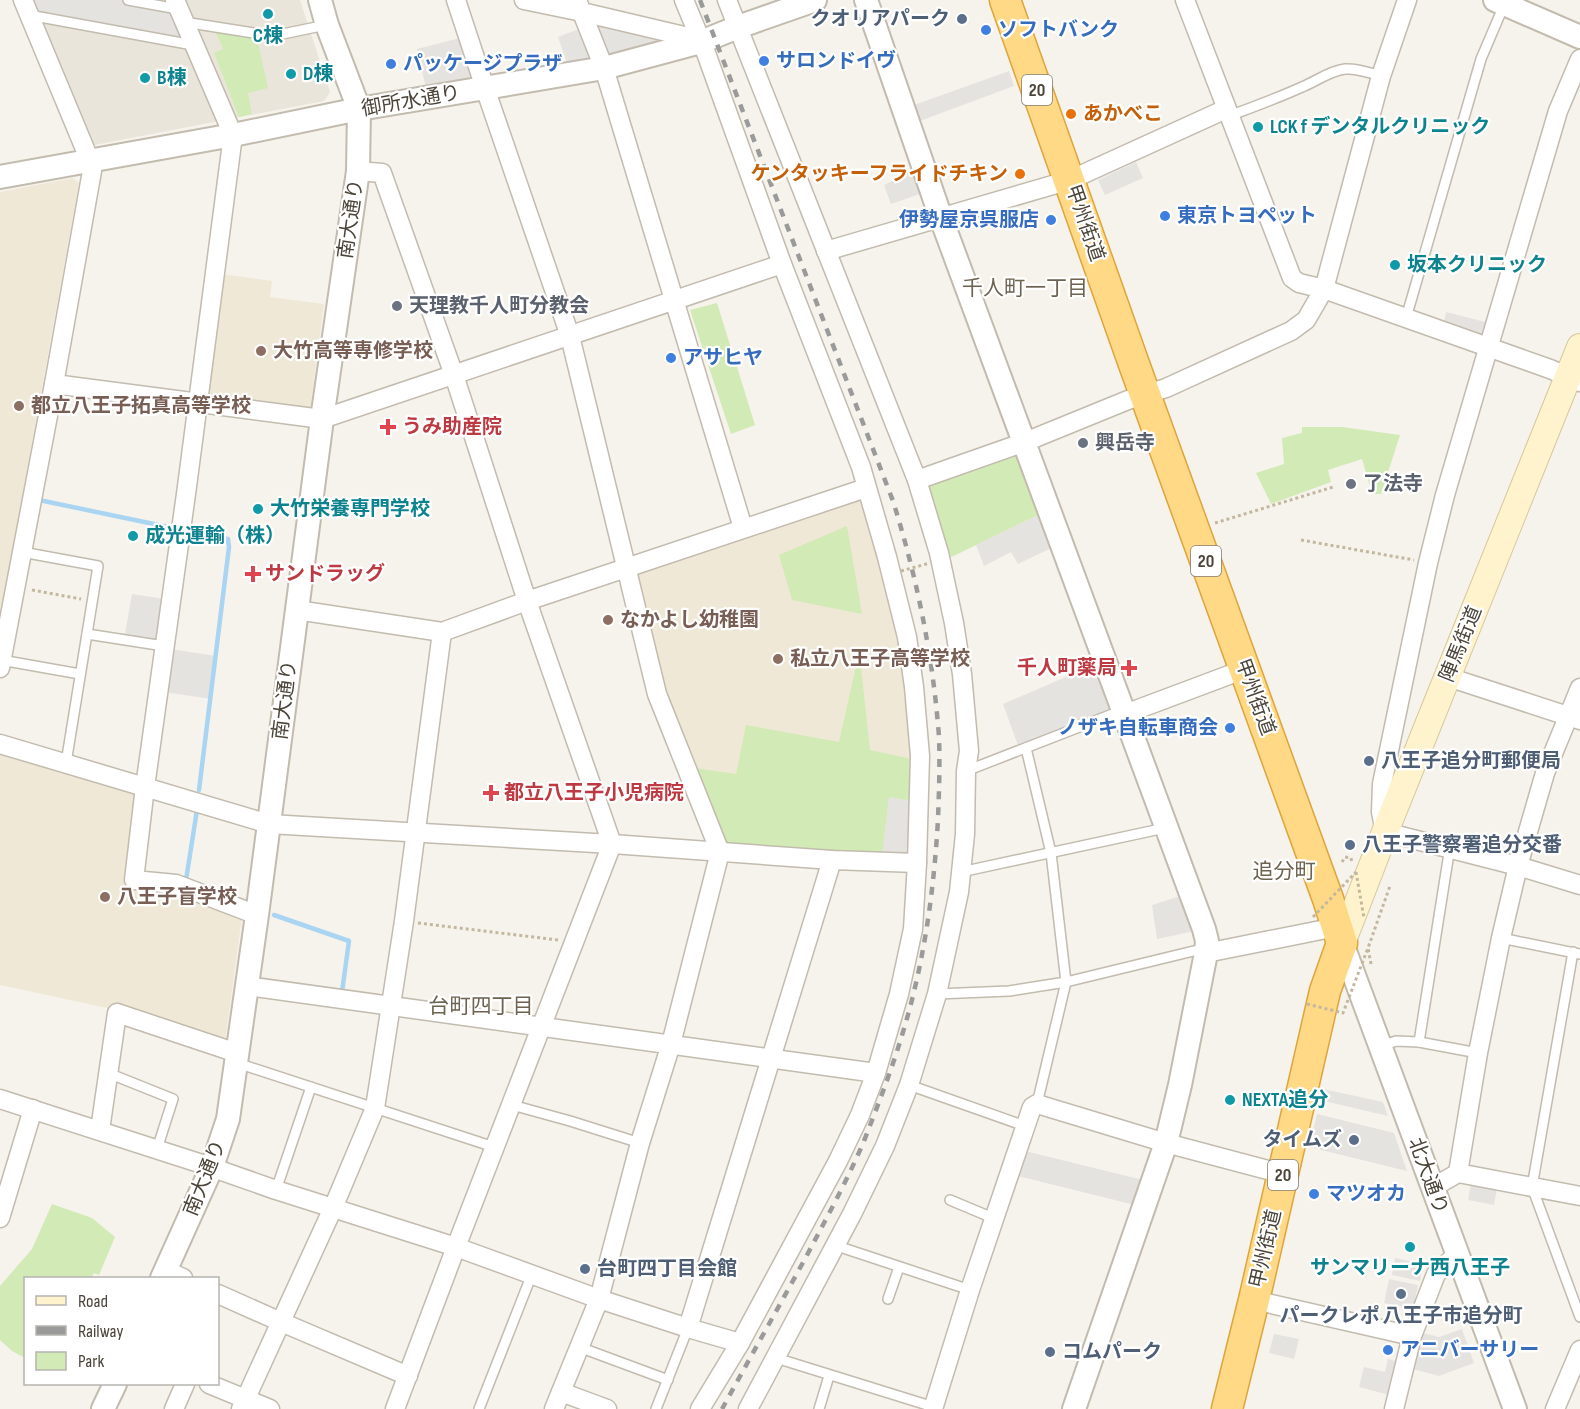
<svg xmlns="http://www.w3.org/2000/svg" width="1580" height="1409" font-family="'Sofia Sans Condensed','Noto Sans JP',sans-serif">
<rect width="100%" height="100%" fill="#f6f3ec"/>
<polygon fill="#eae5da" points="23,0 300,0 330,92 324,101 84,147"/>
<g fill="#efe8d6">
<polygon points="73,178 79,183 0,619 0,192"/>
<polygon points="215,273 272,281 270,297 324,304 309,418 197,403"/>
<polygon points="855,496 864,499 898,634 906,684 913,770 726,844 662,693 636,580 640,572"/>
<polygon points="0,744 145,787 134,880 243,910 224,1049 112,1009 0,985"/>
</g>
<g fill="#d2eab5">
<polygon points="213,26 256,34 268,88 248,93 252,114 239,117 214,53 223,49"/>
<polygon points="717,303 755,425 731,434 690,310"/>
<polygon points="1302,427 1342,427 1400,435 1381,494 1372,494 1362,459 1328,470 1331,482 1271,504 1256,473 1284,464 1282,438 1302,433"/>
<polygon points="1025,442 1049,510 945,560 927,484"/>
<polygon points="847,526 862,614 792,600 779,555"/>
<polygon points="856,666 861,667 870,750 912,759 912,801 882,854 726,844 694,768 736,774 746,725 839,742"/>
<polygon points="52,1204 92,1218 115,1237 99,1275 94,1273 91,1278 26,1278 25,1358 12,1351 0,1340 0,1286 32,1249"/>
</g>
<g fill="#e5e3e0">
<polygon points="23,0 128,0 178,9 193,45 29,15"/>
<polygon points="582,12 684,36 645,48 609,55 599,55 586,60 567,63 558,37 587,26"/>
<polygon points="468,36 481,76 471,80 426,88 417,49"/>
<polygon points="1009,71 1014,86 909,125 903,109"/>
<polygon points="1136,162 1143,178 1105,195 1098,180"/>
<polygon points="923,166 931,190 891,204 884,185"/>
<polygon points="1446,312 1489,323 1485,338 1443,327"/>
<polygon points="1049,510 1062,543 1018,564 1011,552 984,566 976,545"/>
<polygon points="132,594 171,600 164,646 124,640"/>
<polygon points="164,648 216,656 211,699 158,691"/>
<polygon points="1105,660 1123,710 1020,751 1003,704"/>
<polygon points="889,797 912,801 910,856 882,854"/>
<polygon points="1190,893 1204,929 1157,939 1152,905"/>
<polygon points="1323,1089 1383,1102 1388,1116 1320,1100"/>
<polygon points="1317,1114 1394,1133 1407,1171 1309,1147"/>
<polygon points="1025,1151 1143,1180 1135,1205 1018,1176"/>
<polygon points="1471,1183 1497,1188 1494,1205 1468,1200"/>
<polygon points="1395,1258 1423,1264 1420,1281 1392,1275"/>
<polygon points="1389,1279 1418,1285 1413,1309 1384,1303"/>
<polygon points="1462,1329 1474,1363 1439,1376 1413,1369 1423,1333 1439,1337"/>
<polygon points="1274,1334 1299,1339 1294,1359 1269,1353"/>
<polygon points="1388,1359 1406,1364 1397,1397 1359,1387 1364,1367 1385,1372"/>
</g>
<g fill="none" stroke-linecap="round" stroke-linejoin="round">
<g stroke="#a9d4f2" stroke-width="4.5">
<polyline points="39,500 173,528"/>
<polyline points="188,531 228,539 229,547 199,790"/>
<polyline points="186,880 197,810"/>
<polyline points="274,915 349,941 342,992"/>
</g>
<g stroke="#c2bbae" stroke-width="12">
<g id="service">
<polyline points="128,0 178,9"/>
<polyline points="29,15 193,45"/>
<polyline points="184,22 273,36 326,25"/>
<path d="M1229,116c24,-9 49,-18 73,-29 15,-6 27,-16 43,-18 12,-1 25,4 36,7"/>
<polyline points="1406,318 1481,59 1504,5"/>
<polyline points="22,552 98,566 66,763"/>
<polyline points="87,634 164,646"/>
<polyline points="1,660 80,674"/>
<polyline points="1026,748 1051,853 1066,982 1037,1104"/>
<polyline points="966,771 1123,710"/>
<polyline points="961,872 1165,828"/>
<polyline points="1501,938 1580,954"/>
<polyline points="1573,952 1532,1187 1580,1317"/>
<polyline points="937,994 1009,991 1066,982 1206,948"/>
<polyline points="1419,1042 1450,847"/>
<polyline points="1381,1046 1396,1041 1419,1042 1478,1053"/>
<polyline points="237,1063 494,1147"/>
<polyline points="108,1073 173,1099 157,1149"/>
<polyline points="909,1085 1025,1126"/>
<polyline points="512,1105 570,1121 640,1143"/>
<polyline points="276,1190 311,1087"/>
<polyline points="950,1200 993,1218"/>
<polyline points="834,1245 970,1290"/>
<polyline points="888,1299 899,1267"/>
<polyline points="579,1347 668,1380"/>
<polyline points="776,1358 937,1408"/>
<polyline points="479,1409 532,1274"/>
<polyline points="656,1409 688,1328"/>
<polyline points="819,1409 829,1376"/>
</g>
</g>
<g stroke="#c2bbae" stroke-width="21">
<g id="minor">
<polyline points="175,0 233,135 186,494 145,787 134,880 176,884 257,915"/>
<polyline points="456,0 485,88 570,336 657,694 720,852 671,1044 640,1143 599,1299 554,1409"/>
<polyline points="524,0 582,12 684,36 701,42"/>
<polyline points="577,0 604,68 743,528"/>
<polyline points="684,0 706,53 782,264 861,467 887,557 907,637 914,687 920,756 917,863 913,929 899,994 876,1073 860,1115 838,1161 740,1343 700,1409"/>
<polyline points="727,0 917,480 939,553 954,623 962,674 969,751 966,771 965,834 959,892 937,994 909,1085 885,1146 852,1214 748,1409"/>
<polyline points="1185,0 1292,278 1299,283 1324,289 1406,318 1550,369 1580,382"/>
<polyline points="1580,59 1558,111 1445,495 1428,563 1382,784 1381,812 1385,832 1518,866 1580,885"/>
<polyline points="358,171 382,173 454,375 527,601 612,844 456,1247 395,1409"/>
<polyline points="826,251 1070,180 1226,109"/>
<polyline points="54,384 322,419 782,264"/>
<polyline points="917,480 1025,442 1128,400 1166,388 1291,331 1306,320 1324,289 1381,76 1407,0"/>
<polyline points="297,610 442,632 527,601 866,488"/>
<polyline points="0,668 54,384 92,171 90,161 23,0"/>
<polyline points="1448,677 1580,720"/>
<polyline points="1125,714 1245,669"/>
<polyline points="0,744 269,824 612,844 832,860 917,863"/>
<polyline points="1206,953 1336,927"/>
<polyline points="247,986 876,1073"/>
<polyline points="0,1099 199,1163 276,1190 456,1247 599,1299 688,1328 740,1343"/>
<polyline points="100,1130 117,1013 237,1053"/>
<polyline points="1458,1173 1478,1053 1501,938 1518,866 1545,773 1580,688"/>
<polyline points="1432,1188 1458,1173 1580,1196"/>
<polyline points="0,1218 33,1109"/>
<polyline points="165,1270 183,1278"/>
<polyline points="218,1294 281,1322 408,1376"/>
<polyline points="1254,1300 1412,1336"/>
<polyline points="688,1328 832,860"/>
<polyline points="209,1384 270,1409"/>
<polyline points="561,1392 607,1409"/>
<polyline points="174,1409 185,1384"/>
<polyline points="241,1409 333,1208 375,1108 404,921 442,632"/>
<polyline points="933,1409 970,1290 1032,1107 1037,1104 1166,1143 1283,1174"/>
<polyline points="1394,1409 1412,1336 1436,1274 1456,1255"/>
<polyline points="1555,1409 1580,1350"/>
</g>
</g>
<g stroke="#c2bbae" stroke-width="26">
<g id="tertiary">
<polyline points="866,0 941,218 1204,929 1207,941 1206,953 1180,1085 1166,1143 1074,1409"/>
<polyline points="1495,0 1580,37"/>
<polyline points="0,177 233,135 359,109 604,68 701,42 738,27 815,0"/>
<polyline points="1342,943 1515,1409"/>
<polyline points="162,1278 212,1167 228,1119 257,915 322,419 358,171 359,109 327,25 320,0"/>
<polyline points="103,1409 115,1384"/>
</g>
</g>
<g stroke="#d6c79b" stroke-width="28">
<polyline id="secondary" points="1342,943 1385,832 1580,347"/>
</g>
<g stroke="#e0a43c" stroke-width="33">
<polyline id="trunk" points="1005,0 1135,367 1328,899 1342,943 1325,991 1254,1300 1227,1409"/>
</g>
<g stroke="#c4b79f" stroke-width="3" stroke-dasharray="3 3" stroke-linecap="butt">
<polyline points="1215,523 1333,487"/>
<polyline points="1301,540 1414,560"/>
<polyline points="32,590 81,599"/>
<polyline points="1342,862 1345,857 1351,858 1352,863"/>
<polyline points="418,923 558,940"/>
<polyline points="1371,964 1368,948 1390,886"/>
</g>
<use href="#service" stroke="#fff" stroke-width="9"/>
<use href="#minor" stroke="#fff" stroke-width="18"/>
<use href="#tertiary" stroke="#fff" stroke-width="22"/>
<use href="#secondary" stroke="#fff3cd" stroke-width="26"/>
<use href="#trunk" stroke="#ffd985" stroke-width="30"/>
<path stroke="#9a9a9a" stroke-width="4.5" stroke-dasharray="8 8" stroke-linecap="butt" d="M700,0l193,501c24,77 40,155 46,236 1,27 0,55 -1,82 -4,72 -14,144 -35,213 -11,37 -25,73 -39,109 -17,40 -38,78 -58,116 -28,51 -56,101 -84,152"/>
<g stroke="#c4b79f" stroke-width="3" stroke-dasharray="3 3" stroke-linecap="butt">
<polyline points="901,571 930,563"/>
<polyline points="1356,872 1364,918"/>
<polyline points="1313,917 1356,872"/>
<polyline points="1307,1004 1343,1013 1368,948"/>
</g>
</g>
<g fill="#0f9aa8" stroke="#fff" stroke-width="2">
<circle cx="268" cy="14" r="6"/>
<circle cx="291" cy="74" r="6"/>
<circle cx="145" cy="78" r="6"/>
<circle cx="1258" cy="127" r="6"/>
<circle cx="1395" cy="265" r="6"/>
<circle cx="258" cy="509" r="6"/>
<circle cx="133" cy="536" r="6"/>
<circle cx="1230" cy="1100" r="6"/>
<circle cx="1410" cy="1247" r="6"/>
</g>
<g fill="#5c6f8a" stroke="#fff" stroke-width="2">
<circle cx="962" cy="19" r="6"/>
<circle cx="1369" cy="761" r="6"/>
<circle cx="1350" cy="845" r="6"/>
<circle cx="1354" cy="1140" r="6"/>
<circle cx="585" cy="1269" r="6"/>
<circle cx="1401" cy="1294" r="6"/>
<circle cx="1050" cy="1352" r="6"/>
</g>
<g fill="#3f7fe0" stroke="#fff" stroke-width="2">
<circle cx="986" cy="30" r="6"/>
<circle cx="764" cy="61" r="6"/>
<circle cx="391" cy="64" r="6"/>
<circle cx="1165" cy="216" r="6"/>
<circle cx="1051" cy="220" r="6"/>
<circle cx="671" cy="358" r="6"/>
<circle cx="1230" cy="728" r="6"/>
<circle cx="1314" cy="1194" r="6"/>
<circle cx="1388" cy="1350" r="6"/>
</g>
<g fill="#e8710a" stroke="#fff" stroke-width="2">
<circle cx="1071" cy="114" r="6"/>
<circle cx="1020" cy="174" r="6"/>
</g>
<g fill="#6b7280" stroke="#fff" stroke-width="2">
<circle cx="397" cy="306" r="6"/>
<circle cx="1083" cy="443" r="6"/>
<circle cx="1351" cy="484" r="6"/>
</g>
<g fill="#8d6e63" stroke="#fff" stroke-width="2">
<circle cx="261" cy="351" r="6"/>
<circle cx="19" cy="406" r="6"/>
<circle cx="608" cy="620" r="6"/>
<circle cx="778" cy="659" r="6"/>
<circle cx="105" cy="897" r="6"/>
</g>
<g fill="#e0444e" stroke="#fff" stroke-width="2">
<path d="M385 418h6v6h6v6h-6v6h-6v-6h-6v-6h6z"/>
<path d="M250 565h6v6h6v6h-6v6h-6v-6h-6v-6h6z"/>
<path d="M1126 659h6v6h6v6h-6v6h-6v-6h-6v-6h6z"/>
<path d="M488 784h6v6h6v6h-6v6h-6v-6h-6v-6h6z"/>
</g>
<g text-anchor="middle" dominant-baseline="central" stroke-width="4.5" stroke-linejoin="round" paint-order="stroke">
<g fill="#fff" stroke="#817c74" stroke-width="1.5">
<rect x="1022" y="75" width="30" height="30" rx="4.5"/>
<rect x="1191" y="546" width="30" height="30" rx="4.5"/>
<rect x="1268" y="1160" width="30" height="30" rx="4.5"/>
</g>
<g font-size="18" font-weight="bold" fill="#4b4439">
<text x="1037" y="90">20</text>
<text x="1206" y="561">20</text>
<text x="1283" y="1175">20</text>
</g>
<g font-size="20" font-weight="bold" fill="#4e5e75" stroke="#fff" text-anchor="start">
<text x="950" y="19" text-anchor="end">クオリアパーク</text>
<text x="1381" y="761">八王子追分町郵便局</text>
<text x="1362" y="845">八王子警察署追分交番</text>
<text x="1342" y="1140" text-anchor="end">タイムズ</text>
<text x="597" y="1269">台町四丁目会館</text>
<text x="1401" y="1316" text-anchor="middle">パークレポ 八王子市追分町</text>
<text x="1062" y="1352">コムパーク</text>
</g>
<g font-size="20" font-weight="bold" fill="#366cbe" stroke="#fff" text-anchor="start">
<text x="998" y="30">ソフトバンク</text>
<text x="776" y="61">サロンドイヴ</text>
<text x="403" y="64">パッケージプラザ</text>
<text x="1177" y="216">東京トヨペット</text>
<text x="1039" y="220" text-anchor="end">伊勢屋京呉服店</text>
<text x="683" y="358">アサヒヤ</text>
<text x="1218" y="728" text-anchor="end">ノザキ自転車商会</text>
<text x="1326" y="1194">マツオカ</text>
<text x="1400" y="1350">アニバーサリー</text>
</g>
<g font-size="20" font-weight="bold" fill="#0d838f" stroke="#fff" text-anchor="start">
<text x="268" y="36" text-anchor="middle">C棟</text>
<text x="303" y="74">D棟</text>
<text x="157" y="78">B棟</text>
<text x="1270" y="127">LCK f デンタルクリニック</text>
<text x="1407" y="265">坂本クリニック</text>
<text x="270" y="509">大竹栄養専門学校</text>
<text x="145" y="536">成光運輸（株）</text>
<text x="1242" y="1100">NEXTA追分</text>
<text x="1410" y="1268" text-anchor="middle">サンマリーナ西八王子</text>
</g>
<g font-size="20" fill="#4b4439" stroke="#fff">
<text transform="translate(411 101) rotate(-10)">御所水通り</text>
<text transform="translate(351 219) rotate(-82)">南大通り</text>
<text transform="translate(1085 223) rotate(71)">甲州街道</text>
<text transform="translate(1461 644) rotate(-68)">陣馬街道</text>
<text transform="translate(1255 697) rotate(70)">甲州街道</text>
<text transform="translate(285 700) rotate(-83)">南大通り</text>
<text transform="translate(1428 1176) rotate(70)">北大通り</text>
<text transform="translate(205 1178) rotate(-68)">南大通り</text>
<text transform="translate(1266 1249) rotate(-77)">甲州街道</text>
</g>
<g font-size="20" font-weight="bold" fill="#c56008" stroke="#fff" text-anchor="start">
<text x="1083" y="114">あかべこ</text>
<text x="1008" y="174" text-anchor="end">ケンタッキーフライドチキン</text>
</g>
<g font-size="20" font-weight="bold" fill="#5b616d" stroke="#fff" text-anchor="start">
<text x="409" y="306">天理教千人町分教会</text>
<text x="1095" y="443">興岳寺</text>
<text x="1363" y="484">了法寺</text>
</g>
<g font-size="20" font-weight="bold" fill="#785e54" stroke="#fff" text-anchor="start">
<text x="273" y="351">大竹高等専修学校</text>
<text x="31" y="406">都立八王子拓真高等学校</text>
<text x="620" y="620">なかよし幼稚園</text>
<text x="790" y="659">私立八王子高等学校</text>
<text x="117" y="897">八王子盲学校</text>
</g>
<g font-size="20" font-weight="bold" fill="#be3a42" stroke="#fff" text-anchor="start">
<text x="402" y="427">うみ助産院</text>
<text x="265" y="574">サンドラッグ</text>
<text x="1117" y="668" text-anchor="end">千人町薬局</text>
<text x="504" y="793">都立八王子小児病院</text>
</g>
<g font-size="21" fill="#6e6250" stroke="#fff">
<text x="1025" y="288">千人町一丁目</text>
<text x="1284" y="871">追分町</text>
<text x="481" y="1006">台町四丁目</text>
</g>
</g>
<rect x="24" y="1277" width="195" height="108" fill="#ffffff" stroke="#b7b4b0" stroke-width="1.5"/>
<rect x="36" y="1296" width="30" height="9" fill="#fff3cd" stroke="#b7b4b0" stroke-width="1.5"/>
<text x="78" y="1307" font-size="18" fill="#4b4439">Road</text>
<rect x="36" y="1326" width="30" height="9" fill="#9a9a9a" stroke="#b7b4b0" stroke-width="1.5"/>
<text x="78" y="1337" font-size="18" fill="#4b4439">Railway</text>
<rect x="36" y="1352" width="30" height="18" fill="#d2eab5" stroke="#b7b4b0" stroke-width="1.5"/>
<text x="78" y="1367" font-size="18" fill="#4b4439">Park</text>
</svg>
